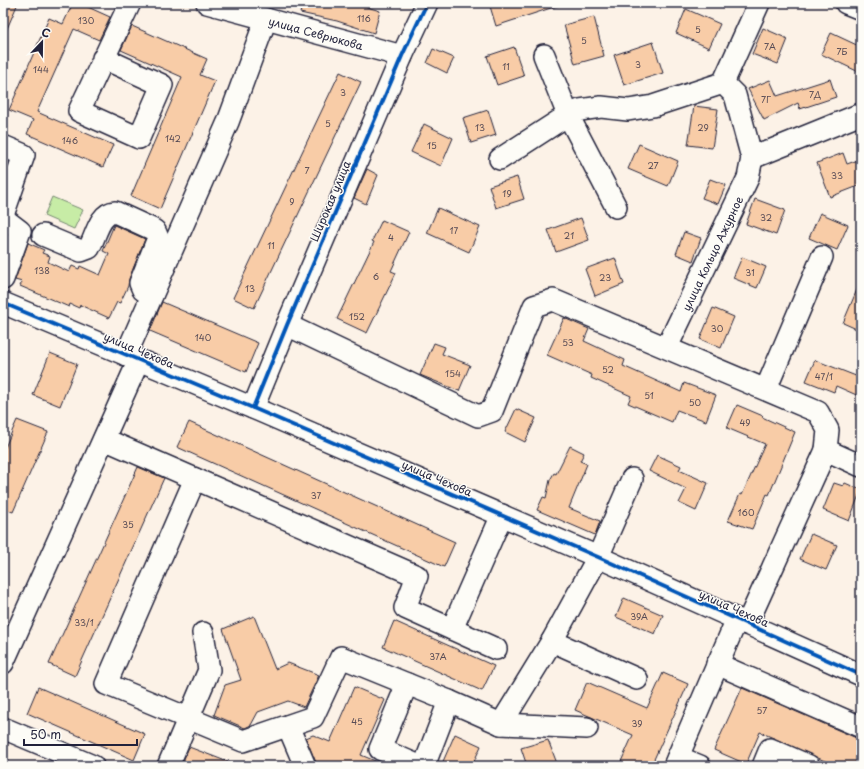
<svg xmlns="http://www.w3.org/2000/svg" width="864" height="769" font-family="'Playpen Sans',sans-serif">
<rect width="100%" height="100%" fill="#fcf2e7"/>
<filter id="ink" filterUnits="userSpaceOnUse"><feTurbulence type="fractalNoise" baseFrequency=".025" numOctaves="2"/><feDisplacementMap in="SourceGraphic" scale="8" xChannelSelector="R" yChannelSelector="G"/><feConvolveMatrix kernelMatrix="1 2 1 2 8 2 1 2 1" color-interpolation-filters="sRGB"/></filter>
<g filter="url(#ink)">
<polygon fill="#c7eca6" stroke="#748770" points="52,197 83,210 74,229 44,216"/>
<g fill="#f8cca7" stroke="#22223b">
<polygon points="3,3 18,3 3,38"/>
<polygon points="73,3 79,3 110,17 99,40 74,29 37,112 113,145 103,167 27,134 33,120 9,110 49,18 63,24"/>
<polygon points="303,3 354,3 380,11 374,33 337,21 300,13"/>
<polygon points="489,3 559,3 560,5 496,26"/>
<polygon points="686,9 720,24 709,48 676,33"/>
<polygon points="594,17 604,56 575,64 564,25"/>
<polygon points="132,26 207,59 200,75 215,81 160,209 131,196 182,77 121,50"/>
<polygon points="763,28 788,39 778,64 752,54"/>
<polygon points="831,33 861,47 861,73 821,54"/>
<polygon points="653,42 663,73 624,85 614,55"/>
<polygon points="514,47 524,76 497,85 487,56"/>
<polygon points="433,49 454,58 447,73 427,63"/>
<polygon points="340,72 361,82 254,308 233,298"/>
<polygon points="830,79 836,97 800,109 798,103 764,120 748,89 770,80 777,96"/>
<polygon points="694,106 718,109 712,148 688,145"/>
<polygon points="488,110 496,135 471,143 463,118"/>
<polygon points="424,124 453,138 441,166 411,152"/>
<polygon points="639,144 678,161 668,186 628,169"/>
<polygon points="843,153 847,164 861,159 861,185 830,197 817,163"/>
<polygon points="367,169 378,175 366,204 354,198"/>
<polygon points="517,177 524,199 496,208 489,186"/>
<polygon points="710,179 726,185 718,204 702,198"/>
<polygon points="755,199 785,210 776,235 746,224"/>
<polygon points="438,208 480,227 469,252 427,233"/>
<polygon points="820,213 848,225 837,250 809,238"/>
<polygon points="581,218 589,240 556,252 548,230"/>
<polygon points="382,220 409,232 391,271 396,273 367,333 337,319 374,242 372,241"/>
<polygon points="114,225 145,239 129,279 128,286 120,303 117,302 109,318 80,305 79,308 70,304 69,307 20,286 22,282 15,280 28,243 44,250 42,253 50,256 48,262 69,272 72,266 79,269 80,266 100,275 109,254 103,251"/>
<polygon points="684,232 701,238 693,261 676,254"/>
<polygon points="742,257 766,267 757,288 733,278"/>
<polygon points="615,258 624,284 595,296 585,269"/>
<polygon points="861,280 861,331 843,323"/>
<polygon points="162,302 258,343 246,372 150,331"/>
<polygon points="713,308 734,317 721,348 700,339"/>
<polygon points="564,318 589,329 584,341 625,360 623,366 681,392 684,383 716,395 706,421 677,410 672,422 628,403 631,396 591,378 592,375 547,355"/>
<polygon points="434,343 445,347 442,354 470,365 459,391 420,375"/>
<polygon points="50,353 77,364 60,406 33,395"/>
<polygon points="815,360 861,378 861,397 836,386 834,392 806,381"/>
<polygon points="737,405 763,416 762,417 795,432 769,495 767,494 752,529 728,521 740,494 742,495 765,444 727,428"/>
<polygon points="516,409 536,418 525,442 505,432"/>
<polygon points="17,420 48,432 13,512 3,508 3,452"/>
<polygon points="189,422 455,542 444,567 177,447"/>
<polygon points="570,446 584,453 580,461 587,464 569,508 600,521 595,535 537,510 543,497 546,498 550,480 554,473 556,474"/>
<polygon points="657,455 681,466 679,470 708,483 696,511 679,503 686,489 649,471"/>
<polygon points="138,467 164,478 75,676 49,664"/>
<polygon points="834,483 843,486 845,483 861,490 849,521 823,510"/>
<polygon points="811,534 837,545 826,570 800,559"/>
<polygon points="624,598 663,615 655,634 616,617"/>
<polygon points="254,616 275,669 288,663 319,675 304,707 288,701 258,712 251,725 245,728 214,715 225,685 241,680 223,629"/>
<polygon points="394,621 494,666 482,691 383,647"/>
<polygon points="663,673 688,684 651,766 619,766 633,735 575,710 587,682 647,708"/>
<polygon points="38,687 145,734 134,760 27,713"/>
<polygon points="354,687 385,700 361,755 387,766 317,766 306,738 313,735 330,742"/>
<polygon points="742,688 861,740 861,766 836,766 760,732 746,764 714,750"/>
<polygon points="455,734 481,746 472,766 441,766"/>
<polygon points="548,740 558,766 527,766 521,748"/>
<polygon points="189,747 236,765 236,766 181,766"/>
</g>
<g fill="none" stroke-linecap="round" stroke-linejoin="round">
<g stroke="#22223b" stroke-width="24">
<g id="minor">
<path id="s1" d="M207,3l195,53"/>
<polyline points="846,3 861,9"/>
<polyline points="544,55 568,115 616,207"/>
<polyline points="103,58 162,85 139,138 79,111 130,3"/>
<polyline points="3,146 24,155 3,215"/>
<polyline points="752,158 861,114"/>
<polyline points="500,159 568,115 580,110 601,107 628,110 653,106 723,83 759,3"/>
<polyline points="3,218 20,231 3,279"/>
<path d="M43,235l38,16 8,-3c7,-11 10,-35 26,-36l37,17 3,2 3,7 -18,45 3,7 9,5"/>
<polyline points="3,303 253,408 598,557 861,675"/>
<polyline points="287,325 478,416 492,411 534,306 553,300 818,412 828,430 826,450"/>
<path id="s2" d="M667,347l81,-169 4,-20 -17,-63 -12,-12"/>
<polyline points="126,355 228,122 266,19"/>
<polyline points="766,389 822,257"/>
<polyline points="253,408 287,325 402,56 427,3"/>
<polyline points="104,439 417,576 405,608 496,649"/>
<polyline points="195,479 106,684 243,741 313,717 341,657 449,701 501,724 587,728"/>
<polyline points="747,624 826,450 861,466"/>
<polyline points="452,629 502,515"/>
<polyline points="552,641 637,679"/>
<polyline points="3,663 139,360"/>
<polyline points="717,664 861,727"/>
<polyline points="407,684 380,749 419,766"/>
<polyline points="501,724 552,641 598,557 632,479"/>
<polyline points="288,726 305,766"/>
<polyline points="3,728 93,766"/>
<polyline points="678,757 700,766"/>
<polyline points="168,766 209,670 203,633"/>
<polyline points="424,766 449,701"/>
<polyline points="674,766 737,619"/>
<polyline points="763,766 770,749 809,766"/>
</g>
</g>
<use href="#minor" stroke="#fdfcf7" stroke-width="21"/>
<g stroke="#fdfcf7" stroke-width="6">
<g id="cycleway">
<polyline points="3,303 253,408 598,557 861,675"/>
<polyline points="253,408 287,325 402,56 427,3"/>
</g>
</g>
<use href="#cycleway" stroke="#0057b8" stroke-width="4"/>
</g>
</g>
<g text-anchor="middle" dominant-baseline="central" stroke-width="3" stroke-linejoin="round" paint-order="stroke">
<g font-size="9" fill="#584c56">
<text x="364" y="18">116</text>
<text x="86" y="20">130</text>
<text x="698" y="29">5</text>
<text x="584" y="40">5</text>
<text x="770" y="46">7А</text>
<text x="842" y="51">7Б</text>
<text x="638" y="64">3</text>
<text x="506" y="66">11</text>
<text x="41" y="69">144</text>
<text x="343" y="92">3</text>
<text x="815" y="94">7Д</text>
<text x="766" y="99">7Г</text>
<text x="328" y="123">5</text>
<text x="480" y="127">13</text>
<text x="703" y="127">29</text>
<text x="173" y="138">142</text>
<text x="70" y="140">146</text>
<text x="432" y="145">15</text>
<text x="653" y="165">27</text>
<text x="307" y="170">7</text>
<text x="837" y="175">33</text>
<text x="507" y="193">19</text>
<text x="292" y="201">9</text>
<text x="766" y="217">32</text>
<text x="454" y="230">17</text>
<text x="569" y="235">21</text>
<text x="391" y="237">4</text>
<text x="271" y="245">11</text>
<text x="42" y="270">138</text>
<text x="750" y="272">31</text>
<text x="376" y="276">6</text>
<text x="605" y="277">23</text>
<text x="250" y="288">13</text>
<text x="357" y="316">152</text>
<text x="717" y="328">30</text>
<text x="203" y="337">140</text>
<text x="568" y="342">53</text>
<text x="608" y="369">52</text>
<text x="453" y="373">154</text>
<text x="824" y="376">47/1</text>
<text x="649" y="395">51</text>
<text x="695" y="402">50</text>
<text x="745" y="422">49</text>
<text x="316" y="495">37</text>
<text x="746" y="512">160</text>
<text x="128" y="524">35</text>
<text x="639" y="616">39А</text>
<text x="84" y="622">33/1</text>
<text x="438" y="656">37А</text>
<text x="762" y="710">57</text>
<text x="357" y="721">45</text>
<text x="637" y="723">39</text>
</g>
<g font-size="11" fill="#22223b" stroke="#fdfcf7">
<text stroke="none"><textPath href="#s1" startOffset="113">улица Севрюкова</textPath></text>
<text transform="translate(330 201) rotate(-67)">Широкая улица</text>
<text stroke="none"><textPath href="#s2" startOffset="104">улица Кольцо Ажурное</textPath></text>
<text transform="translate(139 350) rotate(23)">улица Чехова</text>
<text transform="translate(437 478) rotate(23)">улица Чехова</text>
<text transform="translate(734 608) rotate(24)">улица Чехова</text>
</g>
</g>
<rect width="864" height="769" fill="none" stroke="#fdfcf7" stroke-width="16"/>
<rect x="8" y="8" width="848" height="753" fill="none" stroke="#22223b" stroke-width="1.5" filter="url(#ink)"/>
<g transform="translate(42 42) rotate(22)" stroke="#fdfcf7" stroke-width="3" paint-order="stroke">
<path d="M0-3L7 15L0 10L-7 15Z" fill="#22223b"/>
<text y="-6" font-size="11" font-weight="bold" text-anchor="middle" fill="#22223b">С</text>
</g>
<path d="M24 739v6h113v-6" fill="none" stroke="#22223b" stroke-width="2"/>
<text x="30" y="739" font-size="12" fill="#22223b" stroke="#fdfcf7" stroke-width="3" paint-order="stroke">50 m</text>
</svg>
